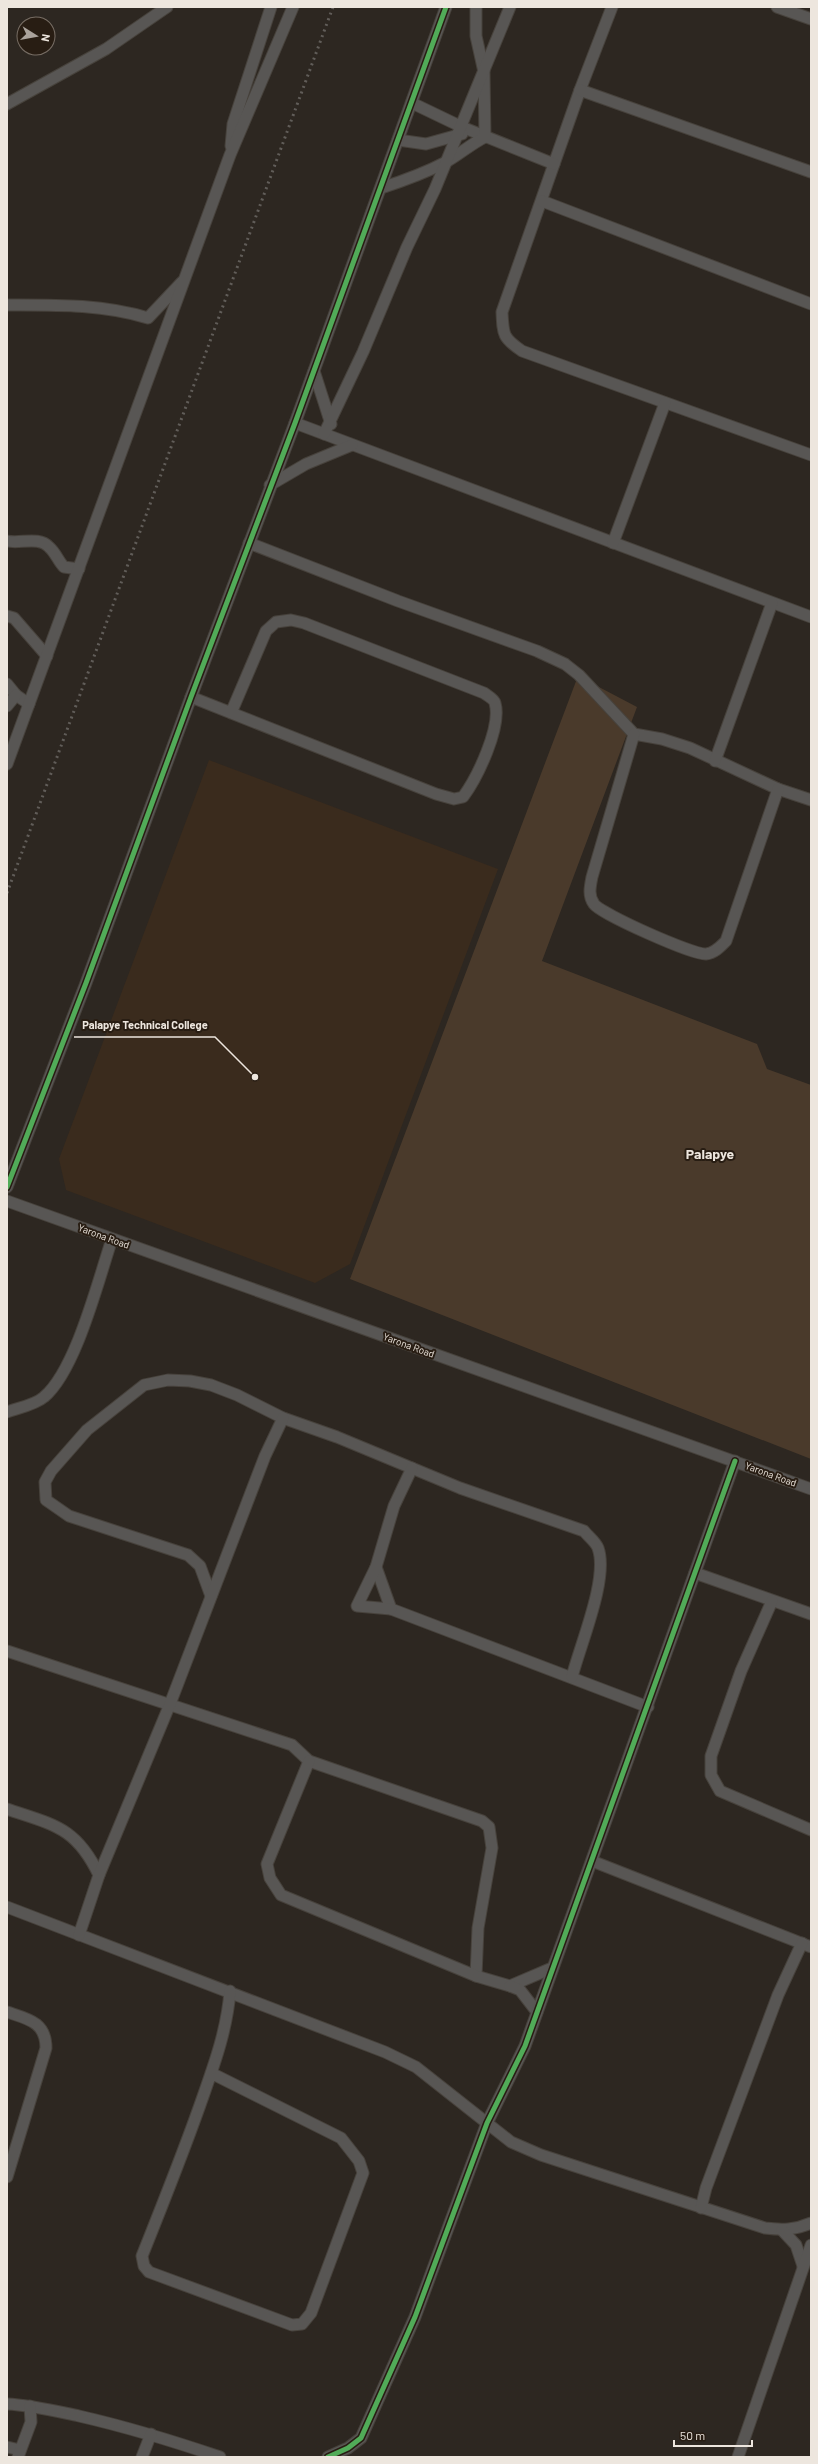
<svg xmlns="http://www.w3.org/2000/svg" width="818" height="2464" font-family="Barlow,sans-serif">
<rect width="100%" height="100%" fill="#2d2721"/>
<polygon fill="#3a2b1d" points="209,760 498,869 350,1264 315,1283 66,1190 59,1159"/>
<polygon fill="#4a3a2b" points="578,676 637,707 542,961 757,1044 767,1069 811,1085 811,1459 350,1279"/>
<g fill="none" stroke-linecap="round" stroke-linejoin="round">
<g stroke="#47423c" stroke-width="13">
<g id="minor">
<path d="M612,7l-32,83 -78,222c1,23 1,26 20,39l289,104"/>
<polyline points="777,7 811,19"/>
<polyline points="580,90 811,172"/>
<polyline points="412,103 462,127 554,164"/>
<polyline points="7,104 106,49 167,7"/>
<polyline points="398,140 426,144 462,134"/>
<polyline points="231,146 233,124 271,7"/>
<path d="M381,188c22,-7 44,-15 65,-26 14,-8 25,-18 39,-25l-1,-65 -8,-36v-29"/>
<polyline points="542,201 811,304"/>
<path d="M7,305c48,0 95,-1 141,13l34,-36"/>
<polyline points="314,371 331,424"/>
<polyline points="295,423 811,617"/>
<polyline points="324,434 363,352 407,247 435,189 510,7"/>
<polyline points="270,485 306,464 352,445"/>
<path d="M7,541c13,3 32,-5 42,6 7,6 9,14 15,20l15,2"/>
<polyline points="249,543 398,601 537,651 565,664 579,675 634,734 662,739 690,748 778,789 811,800"/>
<polyline points="613,543 665,403"/>
<polyline points="7,616 14,618 47,656"/>
<polyline points="7,684 16,695 29,704"/>
<path d="M191,697l245,97 18,5 9,-2c14,-19 39,-70 32,-94 -1,-4 -7,-7 -11,-10l-180,-70 -13,-3 -15,2 -10,9 -35,82"/>
<polyline points="7,706 16,695"/>
<path d="M634,734l-42,143c-2,10 -4,19 2,27 7,10 99,51 112,50 9,-1 15,-8 20,-13l52,-152"/>
<polyline points="715,761 772,603"/>
<polyline points="7,764 230,155 293,7"/>
<polyline points="7,1187 86,983 191,697 295,423 446,7"/>
<polyline points="7,1201 811,1489"/>
<path d="M7,1412c11,-4 28,-7 37,-15 32,-27 54,-116 68,-158"/>
<polyline points="376,1567 391,1609 648,1707"/>
<polyline points="695,1573 811,1614"/>
<path d="M211,1596l-11,-30 -12,-11 -119,-39 -23,-16 -1,-18 6,-11 36,-41 57,-45 24,-5 22,1 21,4 26,10 46,23 54,19 123,51 124,43c4,5 12,11 14,17 11,30 -18,97 -26,129"/>
<polyline points="772,1601 741,1671 711,1756 711,1775 720,1791 811,1830"/>
<polyline points="391,1609 357,1606 376,1567 394,1506 412,1468"/>
<polyline points="7,1651 292,1745 309,1761 482,1821 489,1827 492,1848 478,1928 476,1976"/>
<polyline points="309,1761 267,1864 270,1878 281,1895 476,1976 510,1986 552,1968"/>
<path d="M7,1809c47,16 69,18 92,66"/>
<polyline points="592,1861 811,1947"/>
<path d="M7,1907l378,145 31,15 95,75 30,13 224,73c17,2 30,2 46,-5"/>
<polyline points="79,1935 99,1875 170,1704 265,1456 283,1418"/>
<polyline points="510,1986 520,1990 537,2012"/>
<path d="M7,2012c21,7 39,10 39,36l-39,129"/>
<path d="M211,2073l130,65 18,23 4,12 -52,140 -9,11 -10,1 -143,-53 -5,-6 -2,-10c20,-50 40,-100 58,-151 13,-37 27,-74 30,-114"/>
<polyline points="701,2208 706,2188 778,1995 802,1943"/>
<polyline points="782,2230 796,2245 803,2266"/>
<path d="M7,2404c24,1 48,7 72,12 48,11 94,25 141,41"/>
<polyline points="7,2447 20,2450"/>
<polyline points="18,2457 31,2422 30,2406"/>
<polyline points="142,2457 151,2434"/>
<polyline points="328,2457 348,2448 361,2438 415,2317 487,2123 525,2046 735,1461"/>
<polyline points="738,2457 811,2245"/>
</g>
</g>
<use href="#minor" stroke="#585654" stroke-width="11"/>
<polyline stroke="#615d59" stroke-width="3" stroke-dasharray="2 4" stroke-linecap="butt" points="7,893 333,7"/>
<g stroke="#281d13" stroke-width="8">
<g id="cycleway">
<polyline points="7,1187 86,983 191,697 295,423 446,7"/>
<polyline points="328,2457 348,2448 361,2438 415,2317 487,2123 525,2046 735,1461"/>
</g>
</g>
<use href="#cycleway" stroke="#51ab58" stroke-width="5"/>
</g>
<g text-anchor="middle" dominant-baseline="central" stroke-width="4" stroke-linejoin="round" paint-order="stroke">
<g font-size="10" fill="#ede6de" stroke="#281d13">
<text transform="translate(104 1236) rotate(20)">Yarona Road</text>
<text transform="translate(409 1345) rotate(20)">Yarona Road</text>
<text transform="translate(771 1474) rotate(20)">Yarona Road</text>
</g>
<g font-size="14" font-weight="bold" fill="#ede6de" stroke="#281d13">
<text x="710" y="1153">Palapye</text>
</g>
</g>
<path fill="none" stroke="#ede6de" stroke-width="1.5" d="M255 1077L215 1037H74"/>
<circle fill="#ede6de" stroke="#281d13" stroke-width="1.5" cx="255" cy="1077" r="4"/>
<g font-size="11" text-anchor="middle" font-weight="bold" fill="#ede6de" stroke="#281d13" stroke-width="4" stroke-linejoin="round" paint-order="stroke">
<text x="145" y="1029">Palapye Technical College</text>
</g>
<rect width="818" height="2464" fill="none" stroke="#ede6de" stroke-width="16"/>
<g transform="translate(36 36) rotate(101)"><circle r="19" fill="#281d13" stroke="#776d64"/>
<path d="M0-3L7 15L0 10L-7 15Z" fill="#aaa39c"/>
<text y="-6" font-size="11" font-weight="bold" text-anchor="middle" fill="#ede6de">N</text>
</g>
<path d="M674 2440v6h78v-6" fill="none" stroke="#ede6de" stroke-width="2"/>
<text x="680" y="2440" font-size="12" fill="#ede6de" stroke="#281d13" stroke-width="3" paint-order="stroke">50 m</text>
</svg>
